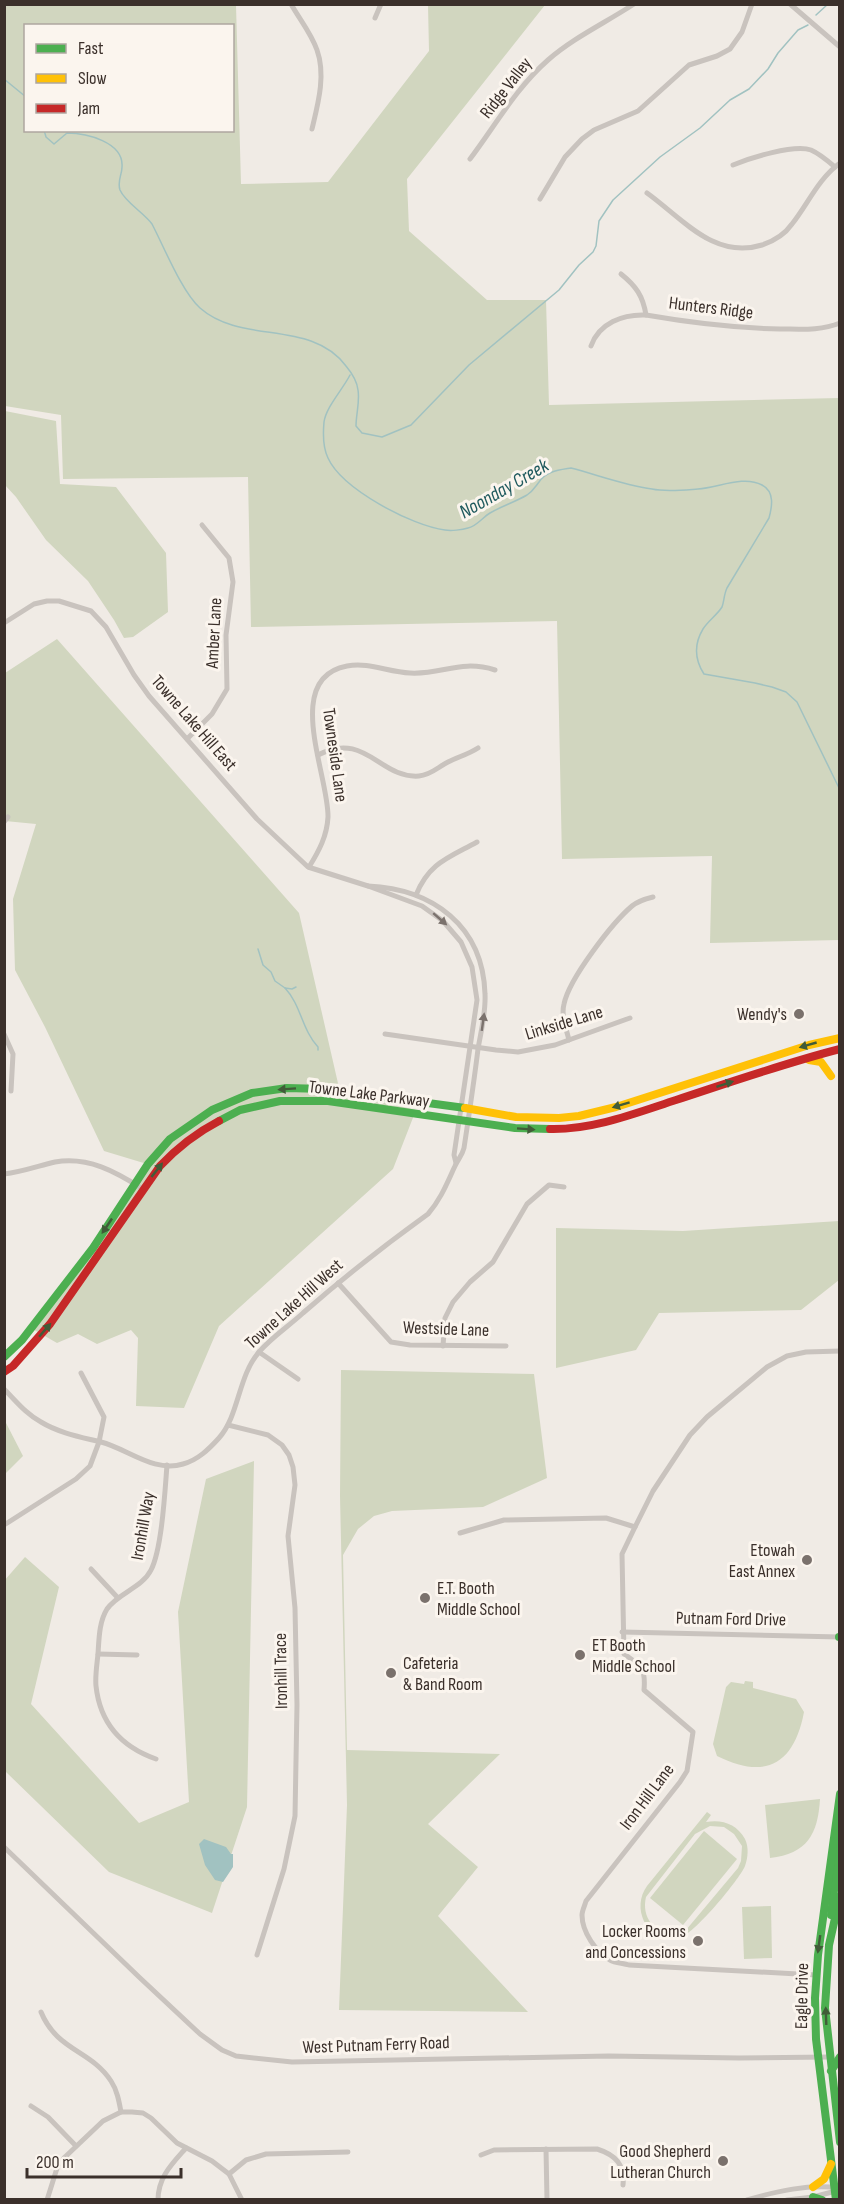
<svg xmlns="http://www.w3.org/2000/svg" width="844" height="2204" font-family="'Sofia Sans Condensed',sans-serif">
<rect width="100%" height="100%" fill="#f0ebe5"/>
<g fill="#d1d6bf" fill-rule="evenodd">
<path d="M4,5h232l5,179 87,-2 101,-131 -1,-46h117l-138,174 2,52 78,69h59l3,105 290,-7v542l-129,3 2,-87 -150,3 -5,-238 -306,6 -3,-150 -185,2 -2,-64 -56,-9zM26,26h206v104h-206z"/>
<polygon points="5,411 56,421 60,484 116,487 166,553 168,612 133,637 124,638 114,620 88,581 46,540 16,497 5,485"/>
<polygon points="57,639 299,913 340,1092 416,1110 393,1169 219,1326 184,1408 136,1406 138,1338 131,1330 97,1344 78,1334 57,1343 29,1327 122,1206 147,1164 104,1151 45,1027 15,970 13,899 36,824 5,821 5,673"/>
<polygon points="839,1221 839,1280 801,1310 659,1313 636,1350 556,1368 556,1228 683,1231"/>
<polygon points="341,1370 534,1374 547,1478 483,1507 392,1511 374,1516 358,1529 343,1555 347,1750 500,1754 428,1824 478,1867 438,1916 528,2012 339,2010 347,1805 340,1496"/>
<polygon points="5,1421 23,1456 5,1474 4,1474"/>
<polygon points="254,1461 247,1807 212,1913 109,1872 5,1771 4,1581 25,1557 59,1587 31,1704 139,1823 189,1802 178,1612 206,1479"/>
<path d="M745,1681l8,1v6l43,11 8,13c-10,53 -39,68 -87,44l-4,-12 13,-57 5,-5 13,2z"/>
<path d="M820,1799c-2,35 -13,55 -50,59l-5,-53z"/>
<path d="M707,1812l4,3 -5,7c16,-3 31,2 39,17 4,8 3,19 0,27 -6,14 -50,67 -64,71 -30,10 -52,-26 -34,-51zM710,1826l14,1 10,7 8,12 -1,15 -3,7 -52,62c-24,11 -46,-8 -40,-33l49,-63z"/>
<polygon points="704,1831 737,1859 683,1925 650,1898"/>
<polygon points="771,1906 772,1958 744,1959 742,1907"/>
</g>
<polygon fill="#a1c2c1" points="204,1839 226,1847 231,1854 233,1854 233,1867 223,1882 215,1880 205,1865 199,1844"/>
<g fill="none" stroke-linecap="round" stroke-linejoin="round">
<g stroke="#a1c2c1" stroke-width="1.5">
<polyline points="816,15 828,4"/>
<polyline points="4,79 26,97"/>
<path d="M44,130l2,7 8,7 13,-11c19,0 57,9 55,34 0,8 -5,14 -2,23 5,12 24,23 32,34 12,23 30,68 48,84 42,37 111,11 146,58 5,6 11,15 12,24 2,12 -2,24 -2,36l6,7 20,4 29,-12 58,-60 90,-75 20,-25 14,-13 3,-6 3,-25 14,-21 47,-43 40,-29 30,-28 19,-11 19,-20 10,-16 20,-23 10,-5"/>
<path d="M350,375c-7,14 -24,32 -26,47 -1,11 -1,26 4,36 14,31 84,68 117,72 6,1 17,0 23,-2 8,-1 15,-11 22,-15 12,-7 25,-11 37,-18 6,-4 8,-8 12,-13 7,-11 20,-12 32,-14 27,7 53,17 81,21 14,3 32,1 46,0 20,-1 45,-14 64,-4 13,7 10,22 7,33l-42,70c-3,6 -3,14 -5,19 -5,8 -14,14 -19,22 -9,15 -8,31 1,45l51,9 17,4 14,5 11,10 43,88"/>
<polyline points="258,949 263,965 271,972 275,981 285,988 292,989 296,987"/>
<path d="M285,988c16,17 17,42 33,59v3"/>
</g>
<g stroke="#c9c3be" stroke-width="5">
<path d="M291,4c9,16 20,29 26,46 9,25 1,54 -5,79"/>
<polyline points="790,4 840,47"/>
<polyline points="375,18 381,4"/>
<path d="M470,159c25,-33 46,-71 78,-99 25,-22 57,-37 86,-56"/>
<path d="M733,165c17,-7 61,-21 78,-15 9,4 17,11 24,17"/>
<path d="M647,193c35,25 67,67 115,52 12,-4 23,-11 30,-21 16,-20 26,-45 48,-61"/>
<polyline points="540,199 565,157 582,139 594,130 638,111 689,65 717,56 730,49 742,32 752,4"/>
<path d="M621,274c15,12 22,22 25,41"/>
<path d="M591,346c8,-23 32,-32 55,-31 46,8 87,13 134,14 20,0 40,2 60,-6"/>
<polyline points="4,623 34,604 47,601 59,601 91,611 106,627 134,675 149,696 257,819 308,867 368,886 422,906 443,921 461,942 472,967 477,1000 454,1155 456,1163"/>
<polyline points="187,739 212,714 227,689 226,635 233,582 229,558 202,525"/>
<path d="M318,755c47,-25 62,24 101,21 12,-1 19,-9 29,-14 10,-5 21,-8 30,-14"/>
<polyline points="4,822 8,817"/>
<path d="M309,867c10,-16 18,-31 19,-50 1,-41 -46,-139 19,-151 22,-4 41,6 63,7 32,2 50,-14 85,-3"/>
<path d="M416,895c13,-32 32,-37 61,-53"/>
<polyline points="4,1034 13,1054 11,1091"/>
<polyline points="385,1034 496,1050 518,1052 555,1045 630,1018"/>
<path d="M569,1040c-3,-12 -8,-24 -5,-36 5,-25 48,-81 68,-98 6,-5 13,-7 21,-9"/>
<path d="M4,1174c18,-2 34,-8 51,-12 33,-6 61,10 88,27"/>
<polyline points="338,1283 391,1342 410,1345 506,1346"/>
<polyline points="443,1346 445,1318 453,1302 470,1282 493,1262 527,1204 549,1185 564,1187"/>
<polyline points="259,1352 298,1379"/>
<path d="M4,1389c12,12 22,25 37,33 18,11 40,15 60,20 27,7 53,31 82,22 15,-4 26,-15 36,-26 20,-22 19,-62 40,-86 13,-15 30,-26 44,-39 40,-35 82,-68 125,-99 13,-15 19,-31 27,-48 3,-7 7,-10 9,-18 5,-33 10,-66 14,-99 3,-18 8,-36 7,-55 -2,-68 -52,-105 -117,-108"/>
<polyline points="228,1425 268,1435 282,1445 289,1455 293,1467 295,1485 288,1536 295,1608 297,1705 295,1816 284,1869 257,1955"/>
<polyline points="4,1525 76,1479 90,1466 99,1442 104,1417 81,1373"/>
<polyline points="635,1527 653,1491 690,1435 707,1417 767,1367 787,1356 806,1352 840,1351"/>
<path d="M460,1533l44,-13 102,-2 29,9 -13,27 2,100c17,12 22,14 20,36l49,42 -6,39 -7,11 -94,119c-1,4 -4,10 -4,14 0,17 14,37 28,45 5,3 13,3 19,5l187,10"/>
<polyline points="91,1569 118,1598"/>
<polyline points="622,1632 840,1637"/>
<polyline points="98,1654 137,1655"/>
<path d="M156,1759c-34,-12 -56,-36 -60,-73 -1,-10 1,-22 2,-32 1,-15 1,-32 9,-45 11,-16 35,-21 44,-39 11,-21 14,-80 16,-105"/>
<polyline points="4,1847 139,1977 200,2034 222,2050 236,2056 292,2062 609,2056 739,2058 829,2057"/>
<path d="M41,2012c16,39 50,38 70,69 6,9 8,20 10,31"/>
<polyline points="31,2106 48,2117 76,2146"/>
<polyline points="546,2149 547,2200"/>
<path d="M481,2155l13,-5 103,-1c19,6 28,16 26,36"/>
<polyline points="229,2174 246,2160 266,2154 348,2152"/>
<polyline points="47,2200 58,2165 65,2157 103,2121 121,2112 132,2112 143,2113 151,2118 177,2143 212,2161 229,2174 242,2200"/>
<path d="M158,2200c0,-23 14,-36 28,-52"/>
<path d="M747,2200c30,-9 61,-16 93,-12"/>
<polyline points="787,2200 813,2197 836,2191"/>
</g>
<g stroke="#4caf50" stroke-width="8">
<polyline points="219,1121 240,1110 280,1101 328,1101 515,1128 550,1129"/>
<polyline points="4,1357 22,1340 93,1248 148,1164 170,1139 212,1110 252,1093 287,1088 324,1089 465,1108"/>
<polyline points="839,1637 840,1637"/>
<polyline points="840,1896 829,1945 825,2008 840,2142"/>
<polyline points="831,1915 838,1858 835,1841"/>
<polyline points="831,2071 840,2057"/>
<polyline points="813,2197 822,2200"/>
<polyline points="836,2200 816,2039 815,1998 818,1955 840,1794"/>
</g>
<g stroke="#ffc107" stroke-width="8">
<polyline points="809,1060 821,1062 831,1076"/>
<polyline points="465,1108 516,1117 559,1118 579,1116 616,1107 809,1045 840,1038"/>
<polyline points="813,2187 824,2179 831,2164"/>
</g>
<g stroke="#c62828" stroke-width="8">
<path d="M550,1129c43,1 86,-16 126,-29 55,-18 109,-37 164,-51"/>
<path d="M4,1372l9,-6 37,-42 110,-158c18,-19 36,-33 59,-45"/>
</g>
</g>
<defs><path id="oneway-solid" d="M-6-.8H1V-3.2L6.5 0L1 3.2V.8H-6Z" transform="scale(1.5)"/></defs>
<g fill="#7b726d">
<use href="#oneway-solid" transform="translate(440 919) rotate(41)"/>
<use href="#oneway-solid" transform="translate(483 1022) rotate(-82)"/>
</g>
<g fill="#415c38">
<use href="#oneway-solid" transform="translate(808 1045) rotate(164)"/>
<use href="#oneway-solid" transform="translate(725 1084) rotate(-18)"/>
<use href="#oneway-solid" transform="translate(287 1089) rotate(176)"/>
<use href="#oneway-solid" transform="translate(621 1105) rotate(163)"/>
<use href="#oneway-solid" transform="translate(526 1129) rotate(4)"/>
<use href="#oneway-solid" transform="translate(157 1170) rotate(-52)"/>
<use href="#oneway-solid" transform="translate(107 1226) rotate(124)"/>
<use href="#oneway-solid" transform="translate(45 1330) rotate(-49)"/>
<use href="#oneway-solid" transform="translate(819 1944) rotate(98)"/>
<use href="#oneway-solid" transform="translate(826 2016) rotate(-92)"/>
</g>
<g fill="#7a716c" stroke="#fbf5ee" stroke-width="2">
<circle cx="799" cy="1014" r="6"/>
<circle cx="807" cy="1560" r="6"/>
<circle cx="425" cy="1598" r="6"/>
<circle cx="580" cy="1655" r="6"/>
<circle cx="391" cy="1673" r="6"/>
<circle cx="698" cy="1941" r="6"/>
<circle cx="723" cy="2161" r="6"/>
</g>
<g text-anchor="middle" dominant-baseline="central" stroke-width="6" stroke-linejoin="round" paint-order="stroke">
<g font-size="18" fill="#3b302b" stroke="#fbf5ee">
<text transform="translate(506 88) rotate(-52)">Ridge Valley</text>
<text transform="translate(711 308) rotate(7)">Hunters Ridge</text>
<text transform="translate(214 633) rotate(-87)">Amber Lane</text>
<text transform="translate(194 723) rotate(49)">Towne Lake Hill East</text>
<text transform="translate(335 755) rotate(82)">Towneside Lane</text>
<text transform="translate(564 1023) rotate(-17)">Linkside Lane</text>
<text transform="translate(369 1094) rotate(7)">Towne Lake Parkway</text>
<text transform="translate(294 1304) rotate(-42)">Towne Lake Hill West</text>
<text transform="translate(446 1329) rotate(2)">Westside Lane</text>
<text transform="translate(143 1526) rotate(-80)">Ironhill Way</text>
<text transform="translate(731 1619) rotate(1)">Putnam Ford Drive</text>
<text transform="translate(281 1671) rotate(-91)">Ironhill Trace</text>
<text transform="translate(647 1797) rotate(-53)">Iron Hill Lane</text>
<text transform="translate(802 1996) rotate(-89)">Eagle Drive</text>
<text transform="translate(376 2045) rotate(-2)">West Putnam Ferry Road</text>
</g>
<g font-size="18" fill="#3b302b" stroke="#fbf5ee" text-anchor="end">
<text x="787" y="1014">Wendy's</text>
<text x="795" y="1550">Etowah<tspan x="795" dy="21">East Annex</tspan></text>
<text x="437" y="1588" text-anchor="start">E.T. Booth<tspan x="437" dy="21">Middle School</tspan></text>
<text x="592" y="1645" text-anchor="start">ET Booth<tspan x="592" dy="21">Middle School</tspan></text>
<text x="403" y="1663" text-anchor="start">Cafeteria<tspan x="403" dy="21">&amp; Band Room</tspan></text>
<text x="686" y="1931">Locker Rooms<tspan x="686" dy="21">and Concessions</tspan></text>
<text x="711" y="2151">Good Shepherd<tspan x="711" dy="21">Lutheran Church</tspan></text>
</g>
<g font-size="20" font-style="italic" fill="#1f5a5e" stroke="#fbf5ee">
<text transform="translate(504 489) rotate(-30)">Noonday Creek</text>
</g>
</g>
<rect width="844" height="2204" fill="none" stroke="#3b302b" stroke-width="12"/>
<rect x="24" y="24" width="210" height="108" fill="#fbf5ee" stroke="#aea6a0" stroke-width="1.5"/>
<rect x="36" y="44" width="30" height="9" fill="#4caf50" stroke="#aea6a0" stroke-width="1.5"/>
<text x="78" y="54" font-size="18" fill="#3b302b">Fast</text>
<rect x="36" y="74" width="30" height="9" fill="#ffc107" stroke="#aea6a0" stroke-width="1.5"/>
<text x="78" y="84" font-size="18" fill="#3b302b">Slow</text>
<rect x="36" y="104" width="30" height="9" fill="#c62828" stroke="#aea6a0" stroke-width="1.5"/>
<text x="78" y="114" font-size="18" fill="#3b302b">Jam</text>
<path d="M27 2168v9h154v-9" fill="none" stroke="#3b302b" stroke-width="3"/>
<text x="36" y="2168" font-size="18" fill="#3b302b" stroke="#fbf5ee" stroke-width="4.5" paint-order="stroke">200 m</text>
</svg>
